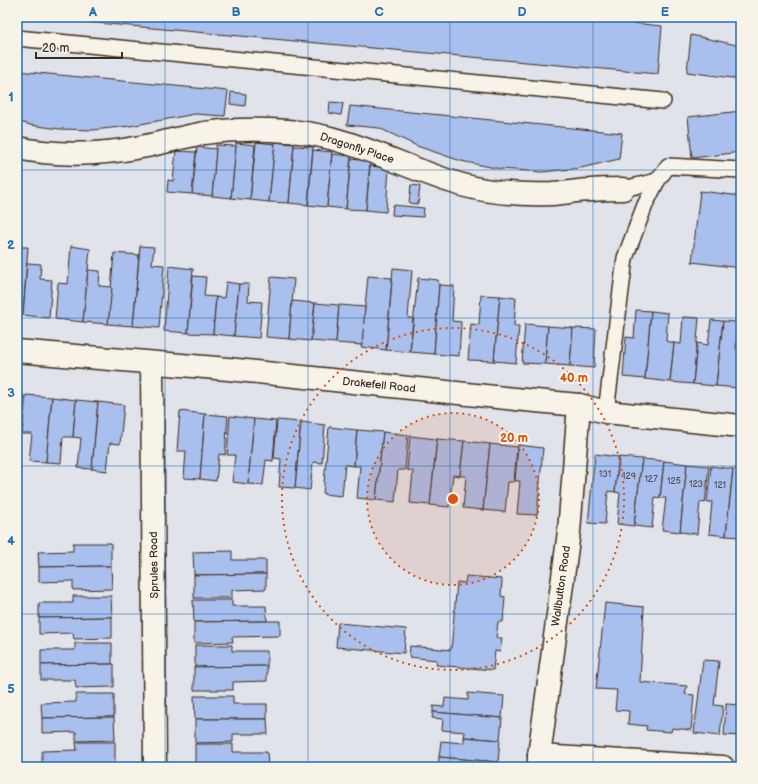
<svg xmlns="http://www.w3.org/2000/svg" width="758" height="784" font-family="'Balsamiq Sans',sans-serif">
<rect width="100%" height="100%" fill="#e0e3ea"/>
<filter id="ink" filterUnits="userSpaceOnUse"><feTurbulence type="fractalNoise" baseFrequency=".025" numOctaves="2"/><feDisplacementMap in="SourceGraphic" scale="8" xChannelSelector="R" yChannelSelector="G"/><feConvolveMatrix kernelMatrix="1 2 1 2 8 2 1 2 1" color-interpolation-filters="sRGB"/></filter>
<g filter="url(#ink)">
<g fill="#a9bfed" stroke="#3b2a1e">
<polygon points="31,17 575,17 662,26 658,74"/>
<polygon points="691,35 741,46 741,102 738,102 740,79 687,72"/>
<polygon points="17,71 228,91 225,116 195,114 130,126 93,130 60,129 30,125 17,121"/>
<polygon points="231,92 246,94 245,106 230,104"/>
<polygon points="330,102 343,103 341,115 329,113"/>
<polygon points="350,106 622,133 619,159 581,168 542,172 500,169 461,161 417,146 379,128 347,125"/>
<polygon points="741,111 741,152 692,158 688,117"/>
<polygon points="256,142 275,144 269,202 250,200"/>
<polygon points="275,142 294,144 289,203 269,202"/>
<polygon points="236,143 255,145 250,200 231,198"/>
<polygon points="216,145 236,146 231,198 212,196"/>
<polygon points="294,146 313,147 308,205 289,203"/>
<polygon points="197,147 216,149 212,196 192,194"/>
<polygon points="313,150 332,152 327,207 308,205"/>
<polygon points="176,151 196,152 192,194 167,192 168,180 173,181"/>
<polygon points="332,154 351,156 346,209 327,207"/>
<polygon points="351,159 370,161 366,210 346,209"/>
<polygon points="370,166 389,168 386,212 366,210"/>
<polygon points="411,185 420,186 418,204 409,203"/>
<polygon points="700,191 741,196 741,268 692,262"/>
<polygon points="393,205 424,208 423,217 392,215"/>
<polygon points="71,246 90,249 83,322 55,319 58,283 68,284"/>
<polygon points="140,246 154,247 152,264 164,265 159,328 133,326"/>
<polygon points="17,247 28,247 23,315 17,315"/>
<polygon points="114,253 139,255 133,326 108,324"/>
<polygon points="27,263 41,264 40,279 52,280 49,318 23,315"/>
<polygon points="169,266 193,269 188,333 164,331"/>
<polygon points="393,268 412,270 408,318 413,318 410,352 386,350"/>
<polygon points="88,270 100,271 99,286 112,287 108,324 83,322"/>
<polygon points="193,276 206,277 204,296 216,297 213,334 188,333"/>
<polygon points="368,276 392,278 386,350 361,347"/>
<polygon points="271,277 294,279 289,339 266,337"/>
<polygon points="418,278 438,280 439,285 434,354 410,352"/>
<polygon points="226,282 239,284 234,336 213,334 216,297 224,298"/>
<polygon points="239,284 249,284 248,301 262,302 259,338 234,336"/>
<polygon points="439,285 454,286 452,321 461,322 459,356 434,354"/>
<polygon points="481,295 500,296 494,361 468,360 471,324 479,325"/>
<polygon points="500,296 516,298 514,326 519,326 516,363 494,361"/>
<polygon points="292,301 315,303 311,341 289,339"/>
<polygon points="315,303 339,305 336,343 311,341"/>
<polygon points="339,305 365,307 362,345 336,343"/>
<polygon points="636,310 651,311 645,379 623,377 626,337 634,338"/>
<polygon points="651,311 668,313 666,341 674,343 670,382 645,379"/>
<polygon points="683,317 699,318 693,384 670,382 674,343 681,344"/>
<polygon points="711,320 723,321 716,386 693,384 697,343 708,345"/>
<polygon points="723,321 738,322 736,349 741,349 741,362 738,388 716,386"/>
<polygon points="525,324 548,326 545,364 522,363"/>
<polygon points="548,326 573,328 570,366 545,364"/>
<polygon points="573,328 596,329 594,368 570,366"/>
<polygon points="17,394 24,395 21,434 17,434"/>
<polygon points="26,395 52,397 46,462 29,461 32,434 22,434"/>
<polygon points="52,397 76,400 73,437 63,437 61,463 46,462"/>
<polygon points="76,400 98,402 92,469 78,468 81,438 73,437"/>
<polygon points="98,402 124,405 120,444 110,443 107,471 92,469"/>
<polygon points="180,411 205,414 200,479 184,478 186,451 177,451"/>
<polygon points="205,414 228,416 225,455 219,454 216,481 200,479"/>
<polygon points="230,416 254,419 248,484 232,482 235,455 227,455"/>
<polygon points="254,419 276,421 273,461 266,460 263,485 248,484"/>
<polygon points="277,420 301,422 295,488 279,487 281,459 274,458"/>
<polygon points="301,422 325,425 322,463 313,462 310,490 295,488"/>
<polygon points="329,427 357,430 354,466 345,465 342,496 323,494"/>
<polygon points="357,430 383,432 376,500 357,498 360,466 354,466"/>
<polygon points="383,432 408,435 405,470 398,470 395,502 376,500"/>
<polygon points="410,436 437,439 430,505 410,503 413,471 407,470"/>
<polygon points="437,439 464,441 460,476 453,475 449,507 430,505"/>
<polygon points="464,441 490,444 483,510 463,508 466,476 460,476"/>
<polygon points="490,444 517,447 514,482 508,482 505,512 483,510"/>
<polygon points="518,445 543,448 537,515 517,514 520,481 515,481"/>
<polygon points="595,454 619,457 615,492 608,491 605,524 588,523"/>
<polygon points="619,457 642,459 634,526 617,524 620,493 615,492"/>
<polygon points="642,459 664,461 660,498 655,497 652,528 634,526"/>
<polygon points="664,461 687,464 680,532 662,530 666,498 660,498"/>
<polygon points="687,464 709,466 705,503 700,502 697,534 680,532"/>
<polygon points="711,466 733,469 726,536 709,534 712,502 707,502"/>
<polygon points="733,469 741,470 741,537 726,536"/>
<polygon points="73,543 111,543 111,566 39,567 38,552 73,551"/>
<polygon points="232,551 232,560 266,560 266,574 194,575 193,552"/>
<polygon points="111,566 112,589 73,590 73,581 39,582 39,567"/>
<polygon points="266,574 266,589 232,590 232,598 194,598 194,575"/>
<polygon points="466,576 502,579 501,596 505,597 503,622 498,622 496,638 502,638 500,652 495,651 493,670 436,665 437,660 409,657 410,646 451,650 457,582 465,583"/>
<polygon points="73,596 111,596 112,617 39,618 39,603 73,603"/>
<polygon points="193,600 232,600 232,606 266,606 267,621 194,622"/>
<polygon points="605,603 644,607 640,682 687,686 685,694 694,695 691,730 672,728 671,732 646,730 647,726 628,724 629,711 615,710 617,690 596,689"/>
<polygon points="112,617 112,638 74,639 73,633 39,634 39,618"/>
<polygon points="267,621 280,621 280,636 232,637 233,642 194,643 194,622"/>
<polygon points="338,623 406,629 404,653 336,647"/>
<polygon points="75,643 112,643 112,664 41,665 41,650 75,650"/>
<polygon points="195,645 232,645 232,651 267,651 267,666 195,667"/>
<polygon points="703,660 719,661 714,705 723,706 720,736 694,733"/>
<polygon points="114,664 114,687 76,688 75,680 41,680 41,665"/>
<polygon points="267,666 267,681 233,682 233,690 194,690 194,667"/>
<polygon points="468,693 504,696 502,718 433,712 433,706 444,707 445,698 468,700"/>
<polygon points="76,694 114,694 114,717 42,718 41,703 76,702"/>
<polygon points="194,696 233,696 233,704 267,704 267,719 195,719"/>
<polygon points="726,704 741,705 741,736 724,735"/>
<polygon points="433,712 502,718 500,740 464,737 465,732 442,730 443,719 432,718"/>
<polygon points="114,717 115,740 76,741 76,732 42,733 42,718"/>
<polygon points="195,719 267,719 268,734 233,734 233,742 195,743"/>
<polygon points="464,737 500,740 498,762 439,757 441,741 464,743"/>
<polygon points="76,742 115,742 115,765 42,766 42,751 77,750"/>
<polygon points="195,744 233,744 233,752 267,752 268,767 195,767"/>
<polygon points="439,757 498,762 498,767 438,767"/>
<polygon points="115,765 115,767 42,767 42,766"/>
</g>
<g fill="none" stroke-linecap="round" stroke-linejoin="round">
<g stroke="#3b2a1e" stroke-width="18">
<g id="lane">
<polyline points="17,38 663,101"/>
<polyline points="623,189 657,181"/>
<polyline points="606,412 625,258 645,205 657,181 668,166 741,170"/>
</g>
</g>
<g stroke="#3b2a1e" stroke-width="25">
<g id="street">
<path d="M17,148c40,8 83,7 124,-1 21,-4 42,-10 63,-14 28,-4 56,-4 84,-2 63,4 118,39 178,55 27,7 58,9 86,8 14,-1 27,-4 40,-4 11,-1 21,-1 31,-1"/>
<polyline points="152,363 155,767"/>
<polyline points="539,756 723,767"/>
<polyline points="539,767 539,756 569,532 579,405"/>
</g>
</g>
<g stroke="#3b2a1e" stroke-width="25">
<polyline id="secondary" points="17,351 228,369 525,400 579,405 606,412 741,426"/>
</g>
<use href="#lane" stroke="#f7f3e8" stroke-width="15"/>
<use href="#street" stroke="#f7f3e8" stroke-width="22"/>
<use href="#secondary" stroke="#f7f3e8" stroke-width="22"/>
</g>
</g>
<path fill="none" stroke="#1f6fb2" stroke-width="1" stroke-opacity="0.55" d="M165,17v750M308,17v750M450,17v750M593,17v750M17,170h724M17,318h724M17,466h724M17,614h724"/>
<circle cx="453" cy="499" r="86" fill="#d7540e" fill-opacity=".12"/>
<g fill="none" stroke="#d7540e" stroke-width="2" stroke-dasharray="2 4">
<circle cx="453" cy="499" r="86"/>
<circle cx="453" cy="499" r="171"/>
</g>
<g text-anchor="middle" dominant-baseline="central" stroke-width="4" stroke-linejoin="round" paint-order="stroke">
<g font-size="9" fill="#564f52">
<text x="605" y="474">131</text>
<text x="629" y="476">129</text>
<text x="651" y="479">127</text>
<text x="674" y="481">125</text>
<text x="696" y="484">123</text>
<text x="720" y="485">121</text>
</g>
<g font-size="11" fill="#3b2a1e" stroke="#f7f3e8">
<text transform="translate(357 148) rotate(18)">Dragonfly Place</text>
<text transform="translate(379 385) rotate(6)">Drakefell Road</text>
<text transform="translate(154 565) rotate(-91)">Sprules Road</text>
<text transform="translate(561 586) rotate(-82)">Wallbutton Road</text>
</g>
</g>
<circle cx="453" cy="499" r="6" fill="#d7540e" stroke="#f7f3e8" stroke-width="2"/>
<g font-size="12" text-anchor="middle" font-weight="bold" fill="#d7540e" stroke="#f7f3e8" stroke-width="4" stroke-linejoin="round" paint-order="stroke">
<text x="574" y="382">40 m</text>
<text x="514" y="442">20 m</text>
</g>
<rect width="758" height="784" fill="none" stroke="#f7f3e8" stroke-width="44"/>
<path d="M36 52v6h86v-6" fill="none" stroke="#3b2a1e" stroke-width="2"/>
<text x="42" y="52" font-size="12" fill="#3b2a1e" stroke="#f7f3e8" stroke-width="3" paint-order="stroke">20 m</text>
<rect x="22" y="22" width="714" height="740" fill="none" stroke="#1f6fb2" stroke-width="1.5"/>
<g font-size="13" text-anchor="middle" font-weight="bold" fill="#1f6fb2">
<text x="93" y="16">A</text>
<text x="236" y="16">B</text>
<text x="379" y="16">C</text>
<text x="522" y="16">D</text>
<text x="665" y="16">E</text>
<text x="11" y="101">1</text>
<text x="11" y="249">2</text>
<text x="11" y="397">3</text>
<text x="11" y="545">4</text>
<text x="11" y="693">5</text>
</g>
</svg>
